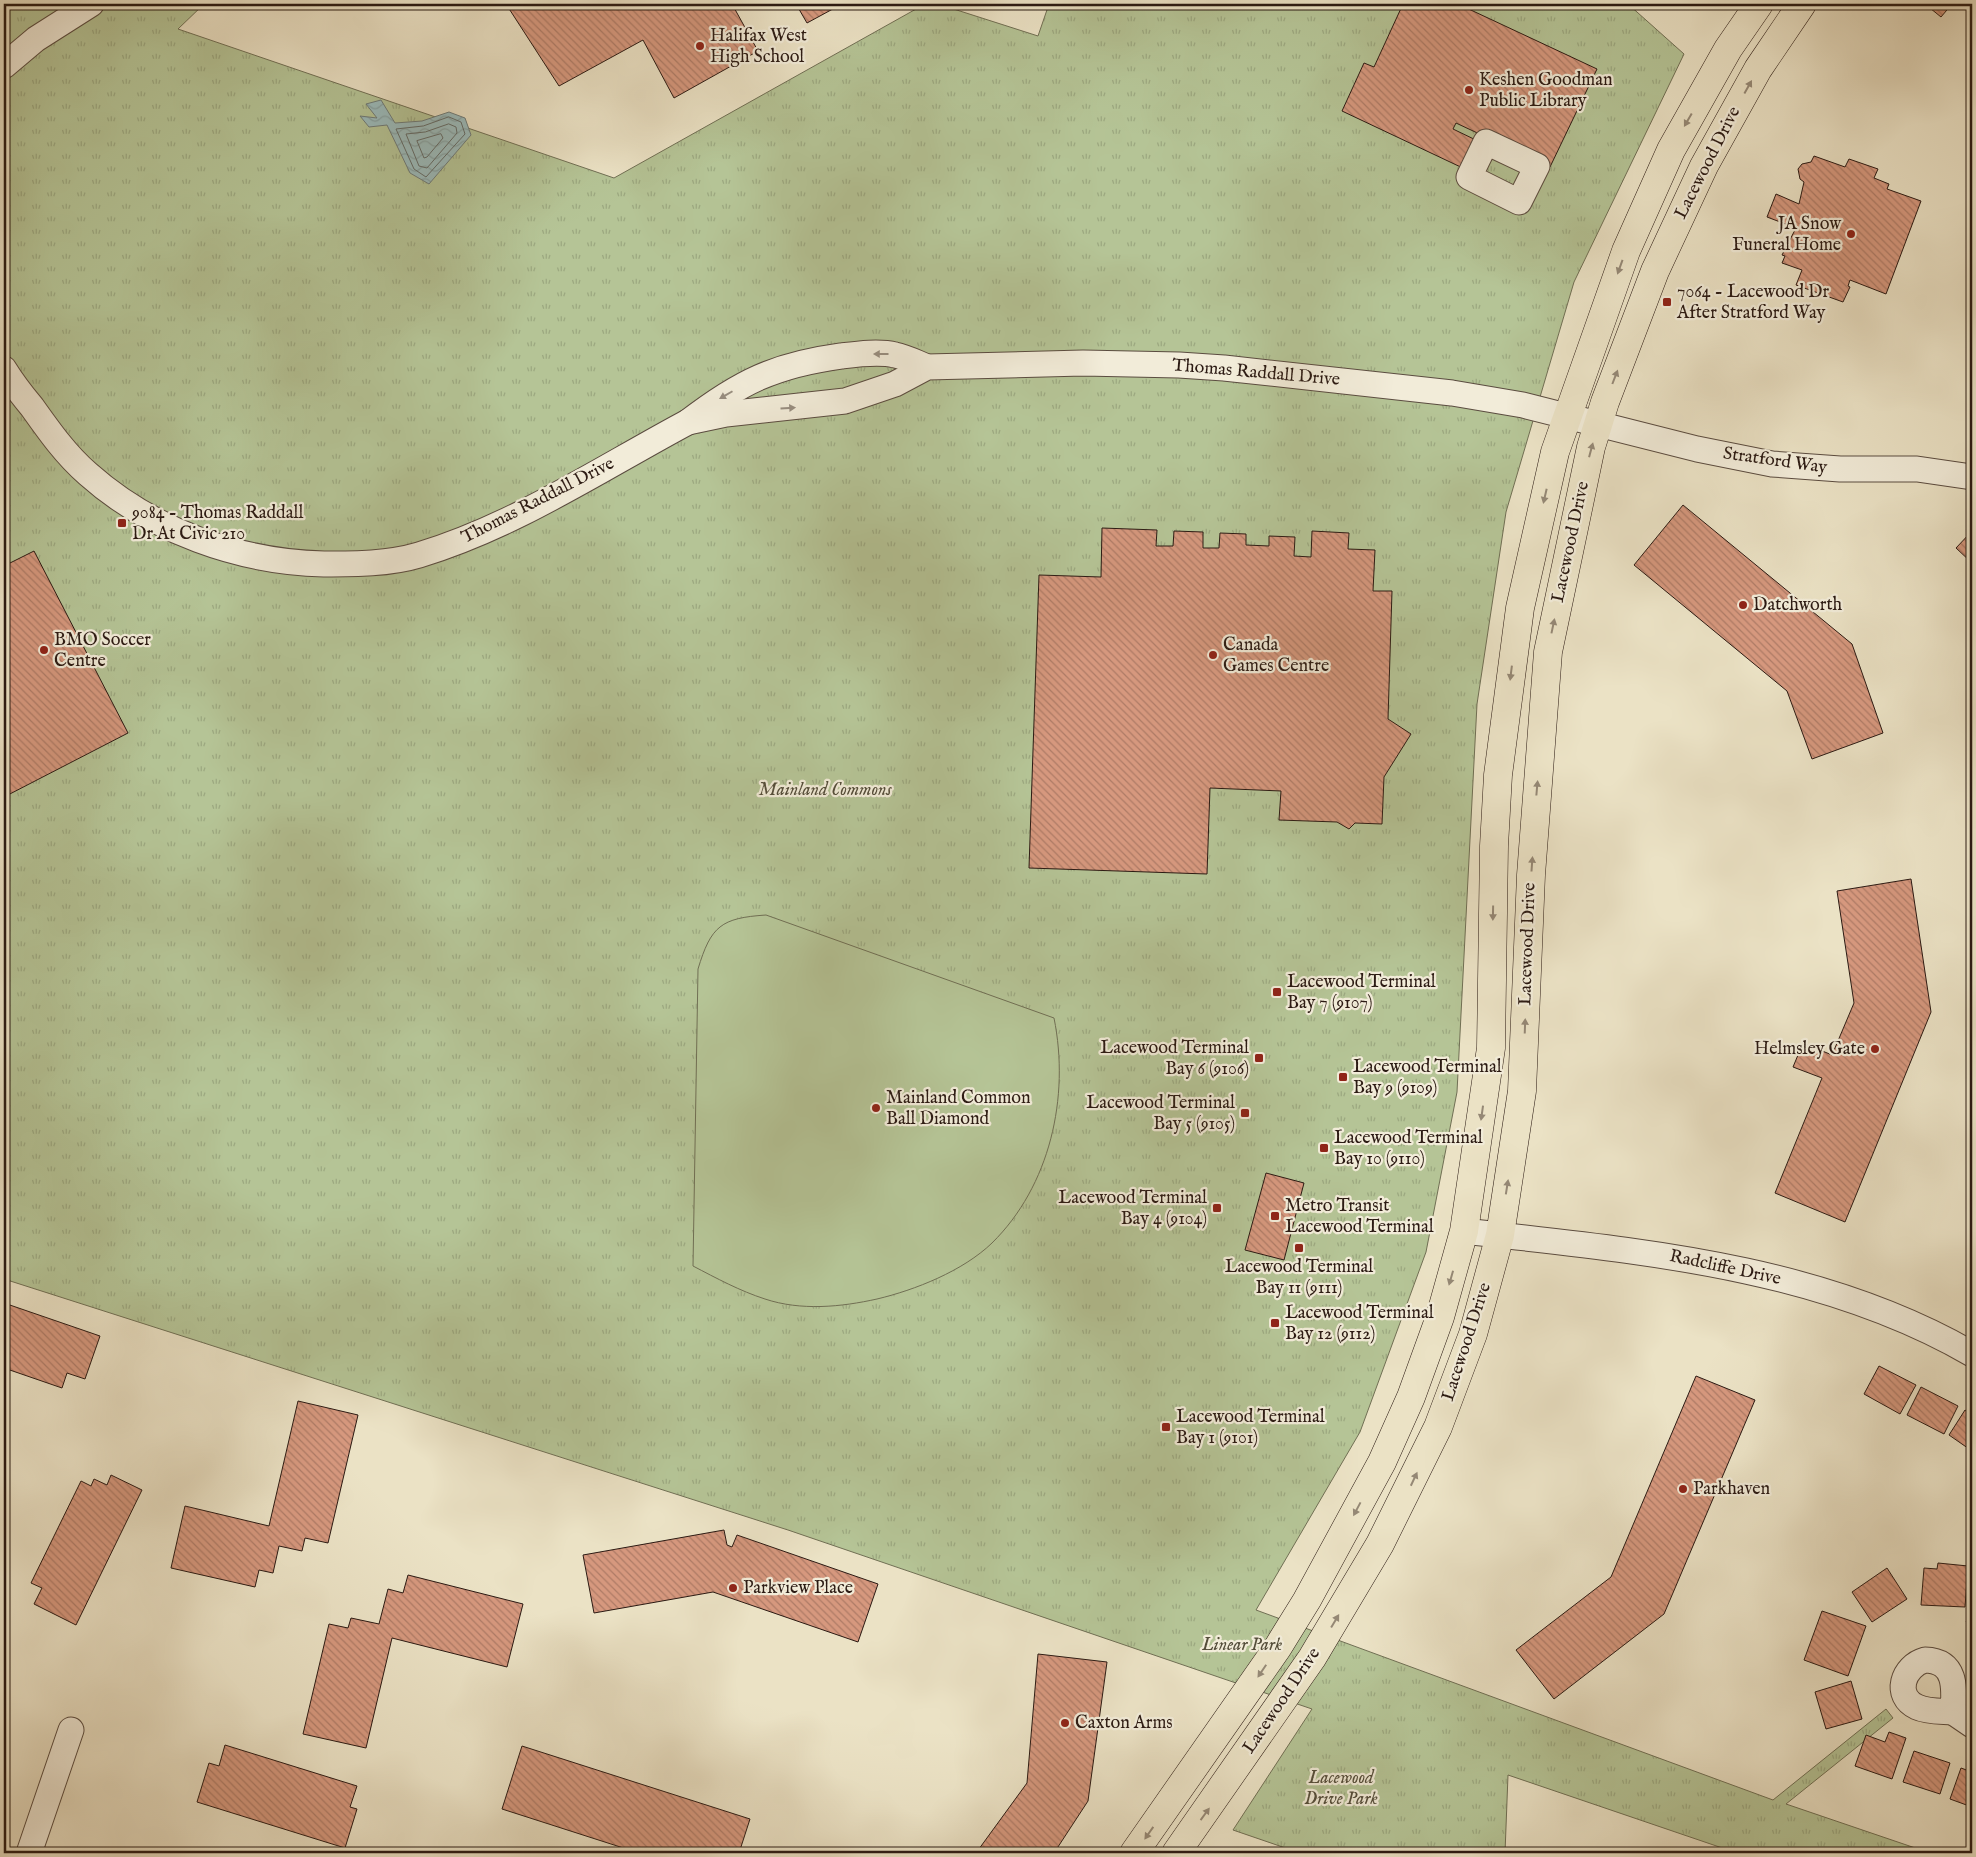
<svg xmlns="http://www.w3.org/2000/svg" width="1976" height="1857" font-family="'IM FELL English',serif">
<defs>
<pattern id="grass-tufts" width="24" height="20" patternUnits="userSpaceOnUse" patternTransform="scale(1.25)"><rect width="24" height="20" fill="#b5c496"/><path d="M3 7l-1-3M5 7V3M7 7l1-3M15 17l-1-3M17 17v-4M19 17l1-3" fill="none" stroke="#9ca880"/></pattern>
<pattern id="water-waves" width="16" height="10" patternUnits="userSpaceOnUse" patternTransform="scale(1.25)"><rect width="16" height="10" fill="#9bbcbd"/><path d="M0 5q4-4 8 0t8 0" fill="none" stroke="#86a1a2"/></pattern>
<pattern id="building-back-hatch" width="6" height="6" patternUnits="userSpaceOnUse" patternTransform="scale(1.25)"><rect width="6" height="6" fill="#d6987e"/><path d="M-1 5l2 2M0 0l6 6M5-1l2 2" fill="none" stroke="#ae7b66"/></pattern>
</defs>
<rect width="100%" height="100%" fill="#ebe2c5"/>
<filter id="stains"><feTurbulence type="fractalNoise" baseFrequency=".004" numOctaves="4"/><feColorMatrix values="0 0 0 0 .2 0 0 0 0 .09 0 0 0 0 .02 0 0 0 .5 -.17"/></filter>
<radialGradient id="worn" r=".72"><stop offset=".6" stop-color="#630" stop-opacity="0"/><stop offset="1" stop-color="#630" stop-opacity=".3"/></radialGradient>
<polygon fill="url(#grass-tufts)" stroke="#706f54" points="4,4 204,4 178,29 614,178 925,4 938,4 1038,36 1049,4 1628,4 1684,54 1574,282 1506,512 1477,704 1457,1092 1426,1252 1360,1432 1256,1610 1773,1800 1886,1709 1893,1718 1786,1804 1930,1853 1737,1853 1508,1775 1505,1853 1300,1853 1233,1830 1312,1709 788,1530 4,1279"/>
<path fill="#b5c496" stroke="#706f54" d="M766,915l288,103c16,79 -4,168 -62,225 -29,28 -77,47 -115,56 -36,8 -76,12 -112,0 -25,-8 -49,-21 -72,-33l5,-297c13,-43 23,-51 68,-54z"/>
<polygon fill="url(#water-waves)" stroke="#6e7b79" points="381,100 395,123 422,121 449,112 465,118 471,135 429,184 410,173 387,125 369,127 360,116 377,118 366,104"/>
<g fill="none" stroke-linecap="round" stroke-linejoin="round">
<g stroke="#636b68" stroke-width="1">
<polygon points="449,117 461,122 465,134 426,177 414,169 396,129 423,126"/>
<polygon points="449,124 456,127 457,133 427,168 419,166 406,134 425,132"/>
<polygon points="441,134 443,138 427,157 424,158 417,141"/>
</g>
</g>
<g fill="url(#building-back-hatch)" stroke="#2b1a13">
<polygon points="506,4 732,4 758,51 674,98 643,40 559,86"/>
<polygon points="796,4 842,4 807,23"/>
<polygon points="1403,4 1458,4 1597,69 1550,167 1456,123 1453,129 1480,142 1467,170 1342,111 1364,63 1374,67"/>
<polygon points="1925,4 1952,4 1941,17"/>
<polygon points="1814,156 1845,167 1849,159 1878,169 1874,178 1889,184 1887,189 1921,201 1886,294 1850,280 1848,286 1850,287 1843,302 1796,285 1802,270 1782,263 1785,256 1782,255 1796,228 1767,217 1776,194 1799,204 1804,182 1800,179 1798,169 1802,164 1811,162"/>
<polygon points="1972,381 1972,404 1968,403"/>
<polygon points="1683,505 1852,644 1883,733 1812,759 1787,691 1634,565"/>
<polygon points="1102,528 1157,530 1156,546 1173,546 1174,531 1203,532 1203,548 1219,548 1220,533 1246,534 1246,545 1269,546 1269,536 1295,537 1294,556 1311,557 1312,531 1349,533 1348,549 1375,550 1373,591 1392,591 1388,719 1411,734 1384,777 1382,824 1355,823 1349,829 1337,822 1279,820 1281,791 1210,788 1207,874 1029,868 1039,575 1101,577"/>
<polygon points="1972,531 1972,563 1956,548"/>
<polygon points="34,551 128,733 4,797 4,566"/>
<polygon points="1911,879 1931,1012 1845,1222 1775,1193 1822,1078 1793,1067 1803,1043 1832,1055 1854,1003 1837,891"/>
<polygon points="1266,1173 1304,1183 1284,1260 1245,1250"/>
<polygon points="4,1303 100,1336 85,1379 67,1373 62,1388 4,1368"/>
<polygon points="1879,1366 1916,1385 1900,1414 1864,1394"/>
<polygon points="1696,1376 1755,1400 1664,1614 1554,1699 1516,1650 1611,1577"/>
<polygon points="1921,1387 1958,1406 1944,1434 1907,1415"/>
<polygon points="298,1401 358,1415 328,1543 305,1538 302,1551 279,1546 273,1573 259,1570 255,1587 171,1568 185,1506 269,1526"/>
<polygon points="1965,1410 1972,1415 1972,1451 1949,1435"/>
<polygon points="111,1475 142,1490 76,1625 34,1604 42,1588 31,1583 81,1481 91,1486 94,1479 107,1485"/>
<polygon points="724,1530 727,1545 732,1547 737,1535 878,1584 858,1642 713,1592 594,1613 583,1555"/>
<polygon points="1938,1563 1968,1566 1965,1607 1921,1605 1924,1568 1937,1569"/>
<polygon points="1887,1568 1907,1599 1872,1622 1852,1592"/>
<polygon points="408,1575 523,1604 507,1667 392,1638 366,1748 303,1734 329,1624 348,1628 351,1618 379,1624 388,1589 403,1593"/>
<polygon points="1822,1611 1866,1626 1848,1676 1804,1660"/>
<polygon points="1972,1613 1972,1626 1966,1622"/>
<polygon points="1038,1654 1107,1662 1088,1801 1054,1853 976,1853 1027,1783"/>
<polygon points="1851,1681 1862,1719 1826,1729 1815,1692"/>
<polygon points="1889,1732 1906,1738 1892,1779 1855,1766 1866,1735 1885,1742"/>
<polygon points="225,1745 357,1786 350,1807 357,1809 345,1848 197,1802 209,1763 219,1766"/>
<polygon points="522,1746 750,1819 739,1853 639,1853 502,1809"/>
<polygon points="1914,1751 1950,1763 1940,1794 1903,1782"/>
<polygon points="1961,1768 1972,1772 1972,1807 1950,1799"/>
</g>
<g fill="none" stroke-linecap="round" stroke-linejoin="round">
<g stroke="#5b4c40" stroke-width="27">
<g id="minor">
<polyline points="4,66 36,39 91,4"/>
<polygon points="1486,142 1537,166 1519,202 1469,177"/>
<path d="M4,369c8,13 18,26 28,38 17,24 34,48 56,67 64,57 151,88 236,90 31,0 65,0 95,-9 96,-29 181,-86 269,-133 52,-40 87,-57 153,-66 16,-2 38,-5 54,-1 11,2 22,8 32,12"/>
<polyline points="688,422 726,414 845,401 895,384 927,367 1083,363 1179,365 1224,368 1452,393 1523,405 1697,449 1772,464 1840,469 1917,469 1972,477"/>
<path d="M1464,1231c173,20 354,34 508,123"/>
<path d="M1925,1660c31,1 30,27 28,52 -11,-1 -25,0 -36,-5 -24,-11 -14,-41 8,-47z"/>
<polyline points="1953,1712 1972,1725"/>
<polyline points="29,1853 71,1730"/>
</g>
</g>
<g stroke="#2b1a13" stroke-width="29">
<g id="major">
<polyline points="1134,1853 1278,1647 1307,1600 1382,1462 1411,1397 1440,1317 1464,1231 1491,1048 1494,846 1498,775 1520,608 1555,452 1626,251 1671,150 1728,49 1759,4"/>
<polyline points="1176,1853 1312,1658 1380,1544 1438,1427 1473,1334 1500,1235 1522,1091 1531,875 1548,652 1591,447 1605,402 1655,271 1704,166 1758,69 1802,4"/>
</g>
</g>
<use href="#minor" stroke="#f2ecd9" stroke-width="25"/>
<use href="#major" stroke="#ebe2c5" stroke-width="28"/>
</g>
<defs><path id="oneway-solid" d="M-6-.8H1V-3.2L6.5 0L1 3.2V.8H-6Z" transform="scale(1.25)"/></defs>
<g fill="#958875">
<use href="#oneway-solid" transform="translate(1748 87) rotate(-61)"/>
<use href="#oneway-solid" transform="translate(1688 120) rotate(120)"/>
<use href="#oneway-solid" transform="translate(1620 267) rotate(110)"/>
<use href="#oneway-solid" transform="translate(1615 377) rotate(-69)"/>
<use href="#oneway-solid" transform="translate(1591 450) rotate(-75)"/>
<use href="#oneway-solid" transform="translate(1545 496) rotate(103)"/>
<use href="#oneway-solid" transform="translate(1553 626) rotate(-78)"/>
<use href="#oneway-solid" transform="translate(1511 673) rotate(97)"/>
<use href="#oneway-solid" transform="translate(1537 788) rotate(-85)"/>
<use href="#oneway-solid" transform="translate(1532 864) rotate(-86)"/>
<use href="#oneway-solid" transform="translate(1493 913) rotate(91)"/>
<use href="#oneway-solid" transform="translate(1525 1026) rotate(-88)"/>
<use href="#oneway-solid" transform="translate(1482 1113) rotate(98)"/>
<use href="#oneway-solid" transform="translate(1507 1187) rotate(-81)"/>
<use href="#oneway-solid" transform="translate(1451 1278) rotate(106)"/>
<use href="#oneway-solid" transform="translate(1414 1479) rotate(-65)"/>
<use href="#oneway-solid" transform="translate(1357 1509) rotate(118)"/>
<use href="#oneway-solid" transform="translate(1335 1621) rotate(-59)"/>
<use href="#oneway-solid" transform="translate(1262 1671) rotate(124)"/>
<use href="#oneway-solid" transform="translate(1205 1814) rotate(-54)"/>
<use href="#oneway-solid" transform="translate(1149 1833) rotate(125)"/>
</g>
<g fill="#988e80">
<use href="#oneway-solid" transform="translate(881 354) rotate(180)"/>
<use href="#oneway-solid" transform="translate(726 395) rotate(150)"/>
<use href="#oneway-solid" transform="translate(788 408) rotate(-4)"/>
</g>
<g fill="#8f2418" stroke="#f2ecd9" stroke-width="2">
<circle cx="700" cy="46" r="5"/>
<circle cx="1469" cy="90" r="5"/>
<circle cx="1851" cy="234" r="5"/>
<rect x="1662" y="297" width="10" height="10" rx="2.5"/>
<rect x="117" y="518" width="10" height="10" rx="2.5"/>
<circle cx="1743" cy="605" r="5"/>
<circle cx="44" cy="650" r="5"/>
<circle cx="1213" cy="655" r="5"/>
<rect x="1272" y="987" width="10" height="10" rx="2.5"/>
<circle cx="1875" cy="1049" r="5"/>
<rect x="1254" y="1053" width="10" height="10" rx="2.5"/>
<rect x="1338" y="1072" width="10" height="10" rx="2.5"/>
<circle cx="876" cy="1108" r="5"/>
<rect x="1240" y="1108" width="10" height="10" rx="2.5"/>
<rect x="1319" y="1143" width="10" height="10" rx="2.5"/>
<rect x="1212" y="1203" width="10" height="10" rx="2.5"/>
<rect x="1270" y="1211" width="10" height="10" rx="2.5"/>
<rect x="1294" y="1243" width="10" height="10" rx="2.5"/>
<rect x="1270" y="1318" width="10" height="10" rx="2.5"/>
<rect x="1161" y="1422" width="10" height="10" rx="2.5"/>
<circle cx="1683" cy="1489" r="5"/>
<circle cx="733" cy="1588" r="5"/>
<circle cx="1065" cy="1723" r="5"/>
</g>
<g text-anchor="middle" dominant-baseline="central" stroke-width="4.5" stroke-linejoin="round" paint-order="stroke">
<g font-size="18" fill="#2b1a13" stroke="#f2ecd9" text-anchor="start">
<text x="710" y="36">Halifax West<tspan x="710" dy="21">High School</tspan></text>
<text x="1479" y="80">Keshen Goodman<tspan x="1479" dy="21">Public Library</tspan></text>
<text x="1841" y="224" text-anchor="end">JA Snow<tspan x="1841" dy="21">Funeral Home</tspan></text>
<text x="1677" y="292">7064 - Lacewood Dr<tspan x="1677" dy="21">After Stratford Way</tspan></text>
<text x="132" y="513">9084 - Thomas Raddall<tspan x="132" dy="21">Dr At Civic 210</tspan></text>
<text x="1753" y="605">Datchworth</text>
<text x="54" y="640">BMO Soccer<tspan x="54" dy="21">Centre</tspan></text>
<text x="1223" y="645">Canada<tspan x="1223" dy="21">Games Centre</tspan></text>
<text x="1287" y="982">Lacewood Terminal<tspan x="1287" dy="21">Bay 7 (9107)</tspan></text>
<text x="1249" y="1048" text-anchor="end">Lacewood Terminal<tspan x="1249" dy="21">Bay 6 (9106)</tspan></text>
<text x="1865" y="1049" text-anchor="end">Helmsley Gate</text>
<text x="1353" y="1067">Lacewood Terminal<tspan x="1353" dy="21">Bay 9 (9109)</tspan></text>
<text x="886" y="1098">Mainland Common<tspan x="886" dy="21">Ball Diamond</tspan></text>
<text x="1235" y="1103" text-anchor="end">Lacewood Terminal<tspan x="1235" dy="21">Bay 5 (9105)</tspan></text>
<text x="1334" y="1138">Lacewood Terminal<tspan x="1334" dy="21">Bay 10 (9110)</tspan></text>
<text x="1207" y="1198" text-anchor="end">Lacewood Terminal<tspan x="1207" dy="21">Bay 4 (9104)</tspan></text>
<text x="1285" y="1206">Metro Transit<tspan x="1285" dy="21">Lacewood Terminal</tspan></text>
<text x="1299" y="1267" text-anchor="middle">Lacewood Terminal<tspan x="1299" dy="21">Bay 11 (9111)</tspan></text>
<text x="1285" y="1313">Lacewood Terminal<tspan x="1285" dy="21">Bay 12 (9112)</tspan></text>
<text x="1176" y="1417">Lacewood Terminal<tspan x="1176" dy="21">Bay 1 (9101)</tspan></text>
<text x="1693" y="1489">Parkhaven</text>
<text x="743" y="1588">Parkview Place</text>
<text x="1075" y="1723">Caxton Arms</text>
</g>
<g font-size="18" fill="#2b1a13" stroke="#f2ecd9">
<text transform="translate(1708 163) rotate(-63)">Lacewood Drive</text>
<text transform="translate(1256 373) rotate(5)">Thomas Raddall Drive</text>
<text transform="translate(1775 461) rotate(8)">Stratford Way</text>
<text transform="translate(538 501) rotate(-27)">Thomas Raddall Drive</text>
<text transform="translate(1571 542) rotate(-78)">Lacewood Drive</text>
<text transform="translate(1528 944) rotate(-88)">Lacewood Drive</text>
<text transform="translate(1725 1268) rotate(12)">Radcliffe Drive</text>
<text transform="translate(1467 1342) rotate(-72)">Lacewood Drive</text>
<text transform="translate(1282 1701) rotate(-56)">Lacewood Drive</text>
</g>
<g font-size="18" font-style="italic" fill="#544d3a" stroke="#f2ecd9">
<text x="825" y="790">Mainland Commons</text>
<text x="1242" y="1645">Linear Park</text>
<text x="1341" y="1778">Lacewood<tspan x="1341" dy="21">Drive Park</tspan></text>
</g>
</g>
<rect width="1976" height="1857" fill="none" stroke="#ebe2c5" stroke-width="20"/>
<rect x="5" y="5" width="1966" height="1847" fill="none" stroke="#2b1a13" stroke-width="2.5"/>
<rect x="10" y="10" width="1956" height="1837" fill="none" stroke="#2b1a13"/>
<rect width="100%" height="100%" filter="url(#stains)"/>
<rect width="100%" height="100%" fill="url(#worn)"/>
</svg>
